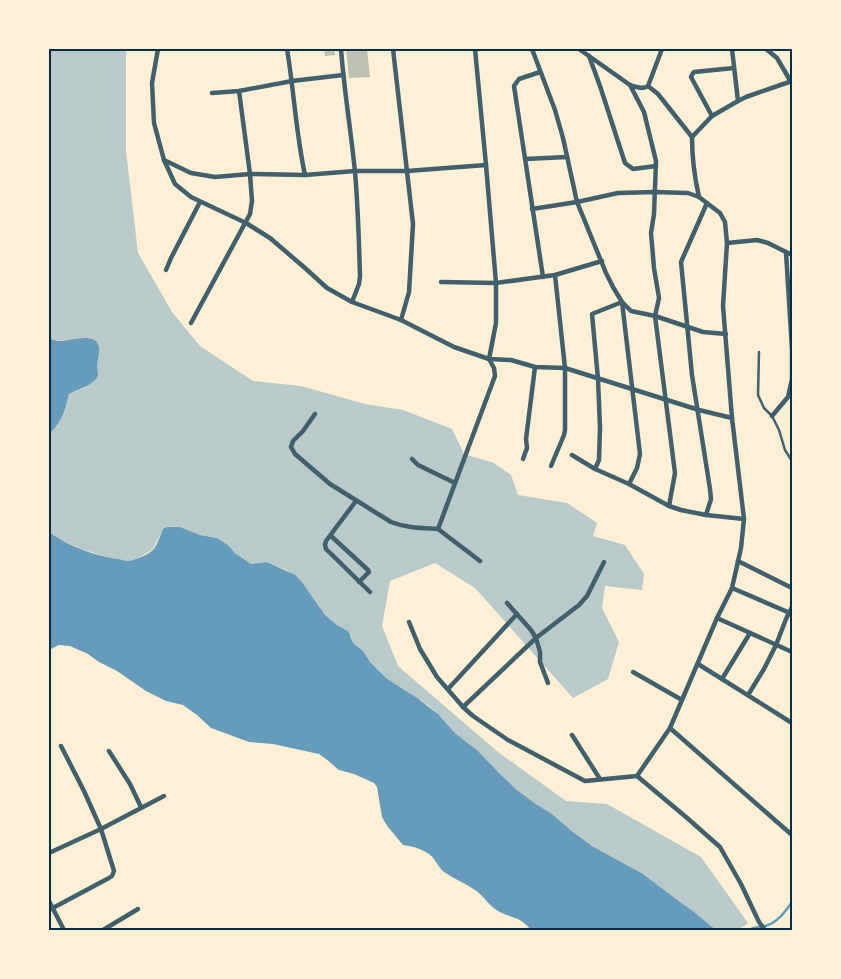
<svg xmlns="http://www.w3.org/2000/svg" width="841" height="979" font-family="'Asap Condensed',sans-serif">
<rect width="100%" height="100%" fill="#fdf0d5"/>
<path fill="#b9caca" d="M49,49h77v102l12,102 34,59 28,34 53,35 48,5 64,18 38,6 49,19 12,25 30,9 17,12 7,20 49,8 30,20 -4,13 32,9 19,29 -2,16 -37,-4 -3,22 17,34 -11,37 -35,19 -98,-110 -40,-25 -45,18 -8,45 16,40 100,86 68,49 41,3 94,53 47,66 -10,7h-22l-22,-18 -14,-10 -37,-28 -31,-17 -20,-11 -19,-14 -21,-18 -16,-10 -19,-14 -16,-15 -23,-24 -23,-18 -17,-19 -9,-8 -43,-28 -16,-16 -7,-11 -9,-7 -5,-12 -3,-2 -9,-5 -12,-10 -23,-33 -16,-12 -19,-8 -16,2 -16,-11 -7,-8 -11,-7 -17,-3 -20,-8 -17,2 -10,20 -16,10 -9,2 -17,-3 -30,-9 -22,-10 -10,-7v-98c13,-12 16,-23 20,-40l17,-7 11,-23v-7l2,-6 -1,-7 -3,-3 -7,-3 -29,3 -10,-3z"/>
<g fill="#669bbc">
<path d="M49,338c3,1 7,3 11,3 11,0 36,-10 39,6 1,6 -2,13 -2,20 0,2 1,5 1,8 -2,9 -21,15 -29,19 -4,17 -7,28 -20,40z"/>
<path d="M167,527h13l20,8 17,3 11,7 7,8 16,11 16,-2 28,13 7,7 23,33 12,10 9,5 3,2 2,6 3,6 9,7 7,11 16,16 31,20 21,16 17,19 23,18 23,24 16,15 19,14 16,10 21,18 19,14 20,11 31,17 37,28 14,10 22,18h-185c-13,-16 -22,-11 -36,-21 -8,-6 -12,-14 -20,-19 -10,-7 -21,-11 -31,-18 -6,-5 -9,-14 -15,-18 -7,-5 -17,-8 -26,-9l-15,-18 -6,-10 -5,-30 -3,-4 -20,-9 -15,-4 -13,-11 -7,-5 -46,-10 -24,-2 -38,-14 -14,-13 -14,-10 -17,-4 -20,-10 -29,-20 -18,-9 -11,-8 -18,-8 -11,-1 -10,5v-118c19,14 44,23 68,27 3,0 8,2 11,2 8,-1 19,-6 25,-11 5,-6 7,-15 10,-21z"/>
</g>
<g fill="none" stroke-linecap="round" stroke-linejoin="round">
<path stroke="#669bbc" stroke-width="2.5" d="M749,930c5,-3 10,-3 16,-4 12,-3 20,-14 27,-24"/>
</g>
<g fill="#bec0b2">
<polygon points="324,49 334,49 335,55 325,56"/>
<polygon points="346,49 367,49 370,77 349,78"/>
</g>
<g fill="none" stroke-linecap="round" stroke-linejoin="round">
<polyline stroke="#3f606c" stroke-width="2.5" points="759,352 758,395 764,408 772,416 779,430 785,450 792,461"/>
<g stroke="#3f606c" stroke-width="4.5">
<polyline points="158,49 152,83 154,123 164,160 175,184 191,197 246,223 270,238 305,268 327,288 352,302 401,320 454,347 489,359 511,360 535,367 565,368 699,410 732,418"/>
<path d="M287,49c7,42 9,85 18,126"/>
<path d="M341,49c3,41 10,82 14,123 3,34 4,69 5,104l-1,8 -7,18"/>
<polyline points="393,49 413,224 409,292 401,320"/>
<polyline points="475,49 486,165 496,283 496,323 489,359"/>
<polyline points="532,49 555,110 563,138 577,202 606,273 613,287 622,302 640,454 637,468 629,484"/>
<polyline points="579,49 630,85 644,112 656,161 654,214 651,233 654,268 659,298 655,316 675,473 669,506"/>
<polyline points="662,49 648,86 658,94 692,137"/>
<polyline points="732,49 738,101"/>
<polyline points="766,49 777,58 791,82"/>
<polyline points="589,56 600,86 625,163 633,169 656,166"/>
<polyline points="540,72 519,79 514,86 543,277"/>
<path d="M630,85c6,2 13,5 18,1"/>
<polyline points="212,93 239,91 292,81 343,75"/>
<polyline points="712,116 691,77 693,73 694,72 734,68"/>
<polyline points="525,159 567,157"/>
<polyline points="164,160 191,173 215,177 250,174 305,175 355,171 407,171 486,165"/>
<path d="M699,197c-5,-22 -7,-38 -7,-60l20,-21 26,-15 8,-4 46,-16"/>
<polyline points="532,209 577,202 618,193 655,192 688,193 699,197 720,213 725,222 727,243 757,240 768,243 792,255"/>
<polyline points="727,243 723,306 732,418 744,519 741,548 732,588 717,618 670,728 637,776 686,817 720,847 741,884 759,922 765,930"/>
<polyline points="166,270 171,258 200,202"/>
<polyline points="441,282 496,283 555,275 602,261"/>
<polyline points="191,323 250,214 252,201 250,174 239,91"/>
<path d="M315,414l-12,17 -10,10 -2,6 4,7 35,30 61,38c15,6 31,6 47,7"/>
<polyline points="772,416 788,397 792,379 792,349 786,252"/>
<polyline points="572,455 595,469 629,484 669,506 681,510 706,515 744,519"/>
<polyline points="412,459 418,465 455,483"/>
<polyline points="523,459 527,448 526,439 535,367"/>
<polyline points="551,466 564,435 565,430 565,368 555,275"/>
<polyline points="595,469 599,460 600,428 598,379 592,314 622,302 631,311 655,316 703,332 726,334"/>
<polyline points="356,501 326,541 325,545 326,549 370,592"/>
<polyline points="706,515 711,499 710,489 692,375 681,262 707,203"/>
<polyline points="331,536 368,570 369,572 359,582"/>
<polyline points="480,561 438,529 495,376 494,368 489,359"/>
<polyline points="738,561 792,588"/>
<polyline points="732,588 790,613"/>
<polyline points="717,618 792,652"/>
<polyline points="409,622 420,649 437,677 463,707 473,716 508,740 585,781 637,776"/>
<polyline points="698,664 792,723"/>
<polyline points="633,672 682,700"/>
<polyline points="722,679 750,633"/>
<polyline points="548,683 540,662 540,652 536,638 579,605 587,596 604,562"/>
<polyline points="448,689 517,614"/>
<polyline points="748,695 764,669 776,645 786,619 792,607"/>
<polyline points="463,707 536,638 531,630 507,603"/>
<polyline points="670,728 792,835"/>
<polyline points="572,735 600,779"/>
<polyline points="109,751 130,784 141,807"/>
<polyline points="49,853 101,829 164,796"/>
<polyline points="49,901 64,930"/>
<polyline points="49,910 109,878 112,876 114,871 101,829 84,791 61,746"/>
<polyline points="103,930 138,909"/>
</g>
</g>
<rect width="841" height="979" fill="none" stroke="#fdf0d5" stroke-width="100"/>
<rect x="50" y="50" width="741" height="879" fill="none" stroke="#003049" stroke-width="2"/>
</svg>
